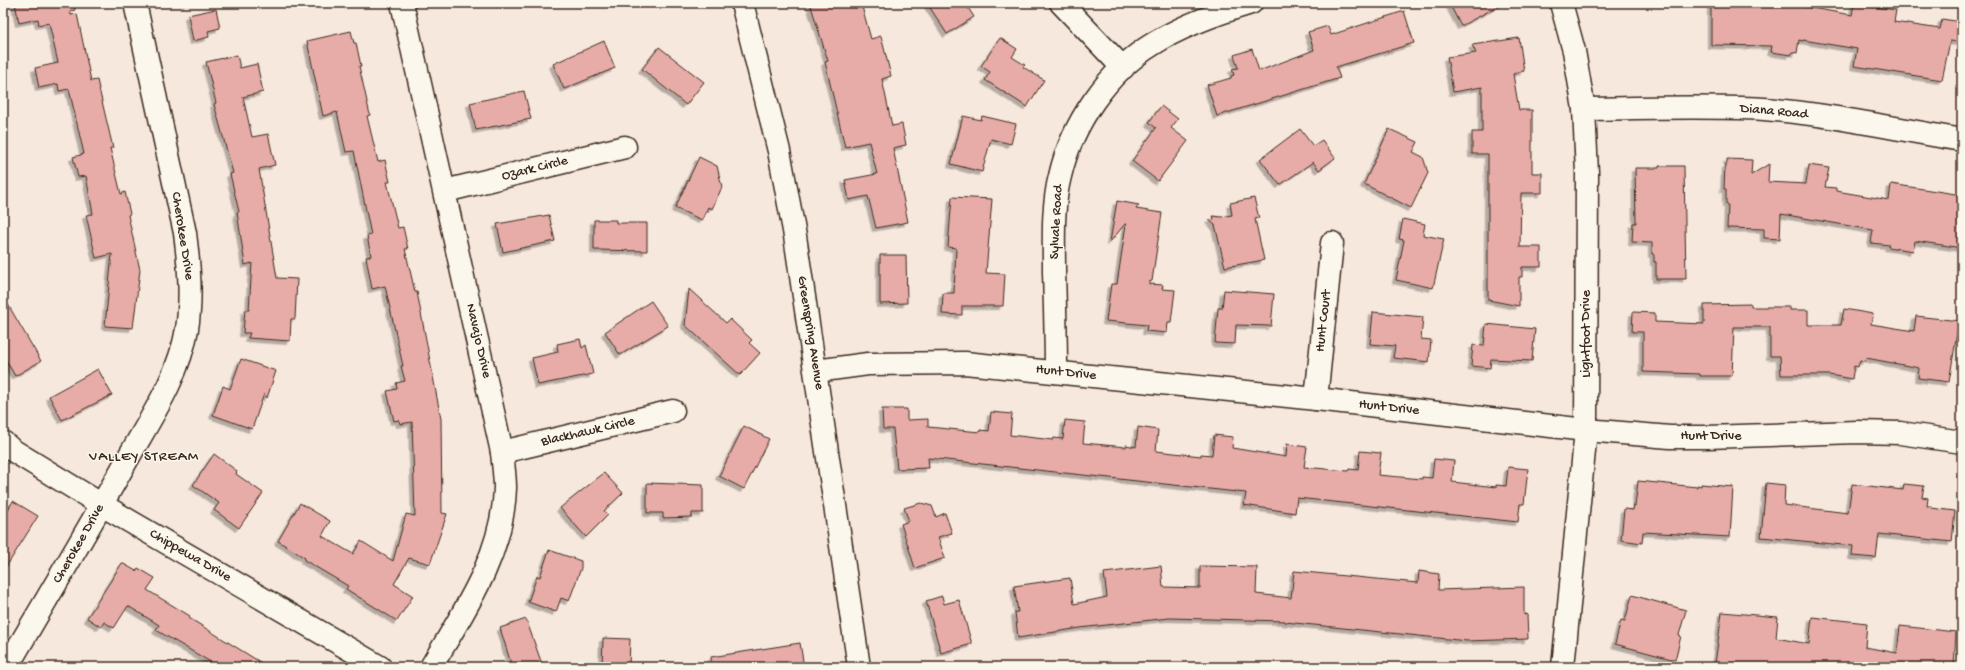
<svg xmlns="http://www.w3.org/2000/svg" width="1965" height="670" font-family="'Gochi Hand',sans-serif">
<defs>
<filter id="shadow"><feDropShadow dx="-3.5" dy="3.5" stdDeviation="0" flood-color="#0004"/></filter>
</defs>
<rect width="100%" height="100%" fill="#f7e8de"/>
<filter id="ink" filterUnits="userSpaceOnUse"><feTurbulence type="fractalNoise" baseFrequency=".025" numOctaves="2"/><feDisplacementMap in="SourceGraphic" scale="8" xChannelSelector="R" yChannelSelector="G"/><feConvolveMatrix kernelMatrix="1 2 1 2 8 2 1 2 1" color-interpolation-filters="sRGB"/></filter>
<g filter="url(#ink)">
<g fill="#e7aca7" stroke="#3b2a1e" filter="url(#shadow)">
<polygon points="15,3 74,3 75,10 70,11 71,15 77,14 91,81 97,80 113,148 110,148 121,194 125,192 130,214 128,215 140,270 133,328 105,326 112,254 96,258 86,215 93,214 86,176 78,177 73,157 84,154 69,89 59,91 58,84 39,88 35,68 58,63 49,23 39,25 38,19 19,23"/>
<polygon points="810,3 861,3 871,39 881,36 891,76 882,79 892,126 902,124 906,145 893,148 908,222 876,228 868,196 849,200 845,180 877,174 869,142 845,147 825,62 828,61"/>
<polygon points="927,3 965,3 974,17 947,34"/>
<polygon points="1449,3 1504,3 1461,26"/>
<polygon points="1711,3 1783,3 1852,15 1854,4 1896,10 1894,22 1940,29 1942,19 1962,22 1962,28 1960,42 1950,41 1942,80 1854,66 1857,49 1803,40 1803,41 1799,40 1797,53 1792,52 1791,55 1771,52 1772,46 1711,45"/>
<polygon points="216,9 220,28 208,31 209,37 193,41 188,15"/>
<polygon points="1404,11 1414,43 1336,67 1340,78 1217,116 1207,85 1231,78 1231,76 1234,75 1232,69 1238,68 1234,55 1252,49 1259,71 1314,50 1308,32 1328,26 1331,35"/>
<polygon points="351,31 354,43 356,43 361,66 359,66 370,115 367,116 378,162 385,160 390,182 387,182 398,228 403,227 408,249 405,249 415,292 417,292 441,419 442,513 447,514 430,564 409,558 394,584 413,596 397,621 346,589 348,586 304,560 305,558 278,541 300,503 330,521 322,536 353,554 361,541 393,561 406,514 415,516 412,422 400,424 399,420 394,421 387,391 397,389 396,383 405,381 401,366 403,366 385,286 372,289 366,257 371,256 367,236 371,235 354,151 346,152 337,112 323,116 307,41"/>
<polygon points="1000,38 1017,49 1012,57 1025,65 1023,67 1044,80 1027,107 985,80 990,72 981,66"/>
<polygon points="1519,38 1524,71 1513,74 1519,110 1532,110 1532,173 1542,173 1542,193 1521,193 1520,247 1541,247 1541,267 1522,267 1522,277 1519,277 1519,306 1488,300 1488,154 1472,154 1472,132 1482,132 1482,87 1453,92 1447,57 1476,53 1472,45"/>
<polygon points="604,41 615,68 564,89 553,64"/>
<polygon points="659,47 704,82 686,105 642,69"/>
<polygon points="237,55 240,68 257,64 263,92 243,97 252,137 268,134 275,165 259,169 277,278 297,279 295,319 291,319 290,341 248,338 250,333 243,333 245,310 249,310 252,263 245,265 237,212 239,212 230,174 233,173 214,104 216,103 206,62"/>
<polygon points="524,91 531,119 476,130 470,103"/>
<polygon points="1161,106 1178,119 1171,128 1188,141 1158,181 1132,161 1156,128 1149,122"/>
<polygon points="963,116 981,120 982,116 1016,124 1011,144 991,139 982,172 951,164"/>
<polygon points="1300,129 1313,146 1322,140 1335,158 1319,170 1313,162 1280,185 1260,159"/>
<polygon points="1389,129 1418,142 1413,152 1423,157 1428,173 1411,208 1364,184"/>
<polygon points="699,157 717,166 722,187 712,209 708,207 702,220 675,208"/>
<polygon points="1727,159 1752,160 1751,175 1769,164 1768,182 1806,184 1809,165 1829,168 1825,187 1836,188 1836,191 1889,200 1891,184 1962,195 1962,248 1915,241 1913,251 1888,247 1889,245 1871,243 1873,230 1781,214 1780,239 1764,238 1764,229 1727,228 1728,204 1726,204 1726,189 1724,189 1725,165 1727,164"/>
<polygon points="1659,166 1684,166 1686,279 1656,279 1656,262 1654,262 1654,254 1652,254 1652,243 1632,242 1633,223 1636,223 1635,168 1659,168"/>
<polygon points="952,197 992,199 986,273 1005,274 1003,306 962,306 962,315 942,314 943,293 954,293 956,248 948,247"/>
<polygon points="1254,198 1259,218 1255,219 1264,260 1225,267 1215,225 1209,220 1214,219 1213,216 1221,217 1232,215 1230,203"/>
<polygon points="1117,201 1139,205 1136,209 1162,213 1152,281 1149,282 1149,284 1163,285 1162,289 1175,290 1171,322 1168,322 1167,333 1146,331 1147,325 1106,321 1111,284 1117,284 1126,224 1125,224 1110,242"/>
<polygon points="549,215 555,241 503,252 497,224"/>
<polygon points="1403,219 1425,224 1423,235 1444,239 1433,288 1396,280 1404,240 1399,239"/>
<polygon points="594,220 616,220 616,223 647,223 647,251 594,250"/>
<polygon points="880,255 906,255 907,303 880,304"/>
<polygon points="689,289 726,323 730,319 752,340 749,343 760,353 740,375 685,325"/>
<polygon points="1224,290 1274,294 1271,326 1236,325 1235,344 1215,343 1218,308 1222,308"/>
<polygon points="3,296 41,361 15,376 3,355"/>
<polygon points="651,301 668,326 620,355 605,332"/>
<polygon points="1751,304 1751,307 1790,307 1790,310 1808,310 1808,325 1841,325 1844,309 1873,314 1871,324 1914,331 1916,316 1959,321 1949,382 1918,378 1919,368 1866,358 1865,361 1860,360 1858,367 1854,366 1852,379 1829,375 1781,375 1780,356 1770,356 1770,327 1734,327 1732,376 1700,376 1700,374 1643,372 1643,332 1632,332 1633,312 1655,313 1655,322 1704,324 1704,305"/>
<polygon points="1373,312 1423,317 1421,339 1431,340 1429,362 1393,358 1395,346 1370,344"/>
<polygon points="1486,324 1535,329 1532,361 1491,359 1490,368 1471,366 1473,345 1484,346"/>
<polygon points="580,339 582,348 586,345 593,374 538,385 532,358 558,352 557,344"/>
<polygon points="241,359 276,371 267,398 264,394 252,429 213,415 223,386 230,389"/>
<polygon points="98,369 112,395 62,420 49,396"/>
<polygon points="882,409 907,409 907,420 928,419 928,427 980,432 980,430 989,431 991,412 1012,414 1010,435 1053,440 1054,438 1063,439 1065,420 1085,422 1083,443 1126,447 1126,445 1136,447 1138,427 1158,430 1156,451 1201,456 1201,454 1212,455 1214,435 1233,437 1232,448 1286,457 1287,444 1307,447 1304,467 1348,471 1349,469 1358,470 1360,451 1381,453 1378,475 1422,479 1422,477 1432,478 1434,459 1454,461 1452,482 1496,487 1496,485 1506,486 1508,467 1528,469 1524,504 1520,504 1518,522 1297,498 1295,513 1244,505 1246,493 928,458 929,468 897,469 893,429 883,429"/>
<polygon points="744,426 769,439 744,489 719,476"/>
<polygon points="214,454 237,471 236,474 263,493 239,528 214,510 219,503 193,485"/>
<polygon points="604,473 623,493 604,511 608,515 586,537 560,508"/>
<polygon points="1638,481 1697,487 1697,485 1701,486 1701,484 1733,487 1730,537 1643,532 1642,543 1621,540 1624,509 1633,510 1634,505 1635,506"/>
<polygon points="647,483 703,485 703,513 692,513 692,517 663,518 663,513 647,513"/>
<polygon points="1766,483 1785,485 1784,505 1848,513 1852,484 1903,490 1904,484 1924,486 1922,497 1928,498 1927,506 1932,506 1931,508 1955,511 1952,542 1879,534 1876,558 1852,556 1853,546 1761,537"/>
<polygon points="13,501 38,516 3,572 3,518"/>
<polygon points="921,503 932,506 936,517 945,513 952,533 938,537 945,558 915,568 901,524 909,521 904,508"/>
<polygon points="549,550 581,561 581,568 569,601 561,598 556,612 528,602 537,576 540,577"/>
<polygon points="122,563 136,571 138,568 155,578 147,590 190,616 189,618 268,667 219,667 156,630 159,625 128,606 114,628 104,622 101,627 87,618"/>
<polygon points="1161,566 1163,587 1200,588 1200,566 1257,567 1256,594 1291,598 1294,571 1418,583 1419,571 1439,574 1438,590 1524,587 1524,615 1527,614 1528,639 1467,641 1285,622 1285,621 1169,618 1080,628 1018,638 1015,612 1018,612 1014,586 1070,578 1074,604 1107,597 1104,573"/>
<polygon points="1632,595 1686,610 1679,635 1681,636 1675,660 1615,644 1621,620 1625,621"/>
<polygon points="942,596 944,604 959,600 972,644 941,653 926,601"/>
<polygon points="1722,612 1778,617 1776,638 1809,644 1812,617 1867,623 1865,647 1897,653 1900,626 1956,632 1954,667 1757,667 1715,664"/>
<polygon points="526,619 543,667 512,667 500,628"/>
<polygon points="603,638 630,639 629,667 602,667"/>
<polygon points="800,643 804,667 712,667 711,657"/>
</g>
<g fill="none" stroke-linecap="round" stroke-linejoin="round">
<g stroke="#3b2a1e" stroke-width="25">
<g id="minor">
<path d="M402,3l100,449c1,12 3,24 3,36 -2,67 -41,123 -74,179"/>
<polyline points="1061,3 1123,68"/>
<polyline points="1561,3 1574,51 1584,109 1587,173 1586,430 1563,667"/>
<path d="M1584,109c60,-1 120,-3 180,0 66,5 132,20 198,31"/>
<polyline points="445,191 625,147"/>
<polyline points="816,371 868,364 965,363 1316,399 1586,430 1670,437 1707,437 1857,432 1900,433 1962,442"/>
<path d="M1056,372c0,-33 -1,-66 -2,-100 0,-31 -2,-65 6,-96 12,-52 47,-104 93,-132 30,-19 65,-31 98,-41"/>
<polyline points="1316,399 1332,243"/>
<polyline points="3,442 12,450 102,505 380,667"/>
<polyline points="502,452 673,411"/>
<path d="M7,667c40,-69 81,-137 120,-207 23,-41 52,-83 60,-131 5,-32 2,-64 -2,-96l-50,-230"/>
</g>
</g>
<g stroke="#3b2a1e" stroke-width="25">
<polyline id="major" points="742,3 779,151 795,236 859,667"/>
</g>
<use href="#minor" stroke="#fbf7ec" stroke-width="22"/>
<use href="#major" stroke="#fbf7ec" stroke-width="22"/>
</g>
</g>
<g text-anchor="middle" dominant-baseline="central" stroke-width="3" stroke-linejoin="round" paint-order="stroke">
<g font-size="14" fill="#3b2a1e" stroke="#fbf7ec">
<text transform="translate(1774 112) rotate(5)">Diana Road</text>
<text transform="translate(535 169) rotate(-14)">Ozark Circle</text>
<text transform="translate(1057 222) rotate(-87)">Sylvale Road</text>
<text transform="translate(182 236) rotate(81)">Cherokee Drive</text>
<text transform="translate(1324 321) rotate(-84)">Hunt Court</text>
<text transform="translate(810 333) rotate(81)">Greenspring Avenue</text>
<text transform="translate(1586 334) rotate(-90)">Lightfoot Drive</text>
<text transform="translate(478 341) rotate(77)">Navajo Drive</text>
<text transform="translate(1066 373) rotate(6)">Hunt Drive</text>
<text transform="translate(1389 408) rotate(6)">Hunt Drive</text>
<text transform="translate(588 432) rotate(-13)">Blackhawk Circle</text>
<text x="1711" y="436">Hunt Drive</text>
<text transform="translate(79 544) rotate(-60)">Cherokee Drive</text>
<text transform="translate(190 556) rotate(30)">Chippewa Drive</text>
</g>
<g font-size="15" letter-spacing="1" fill="#3b2a1e" stroke="#fbf7ec">
<text x="144" y="457">VALLEY STREAM</text>
</g>
</g>
<rect width="1965" height="670" fill="none" stroke="#fbf7ec" stroke-width="16"/>
<rect x="8" y="8" width="1949" height="654" fill="none" stroke="#3b2a1e" stroke-width="1.5" filter="url(#ink)"/>
</svg>
